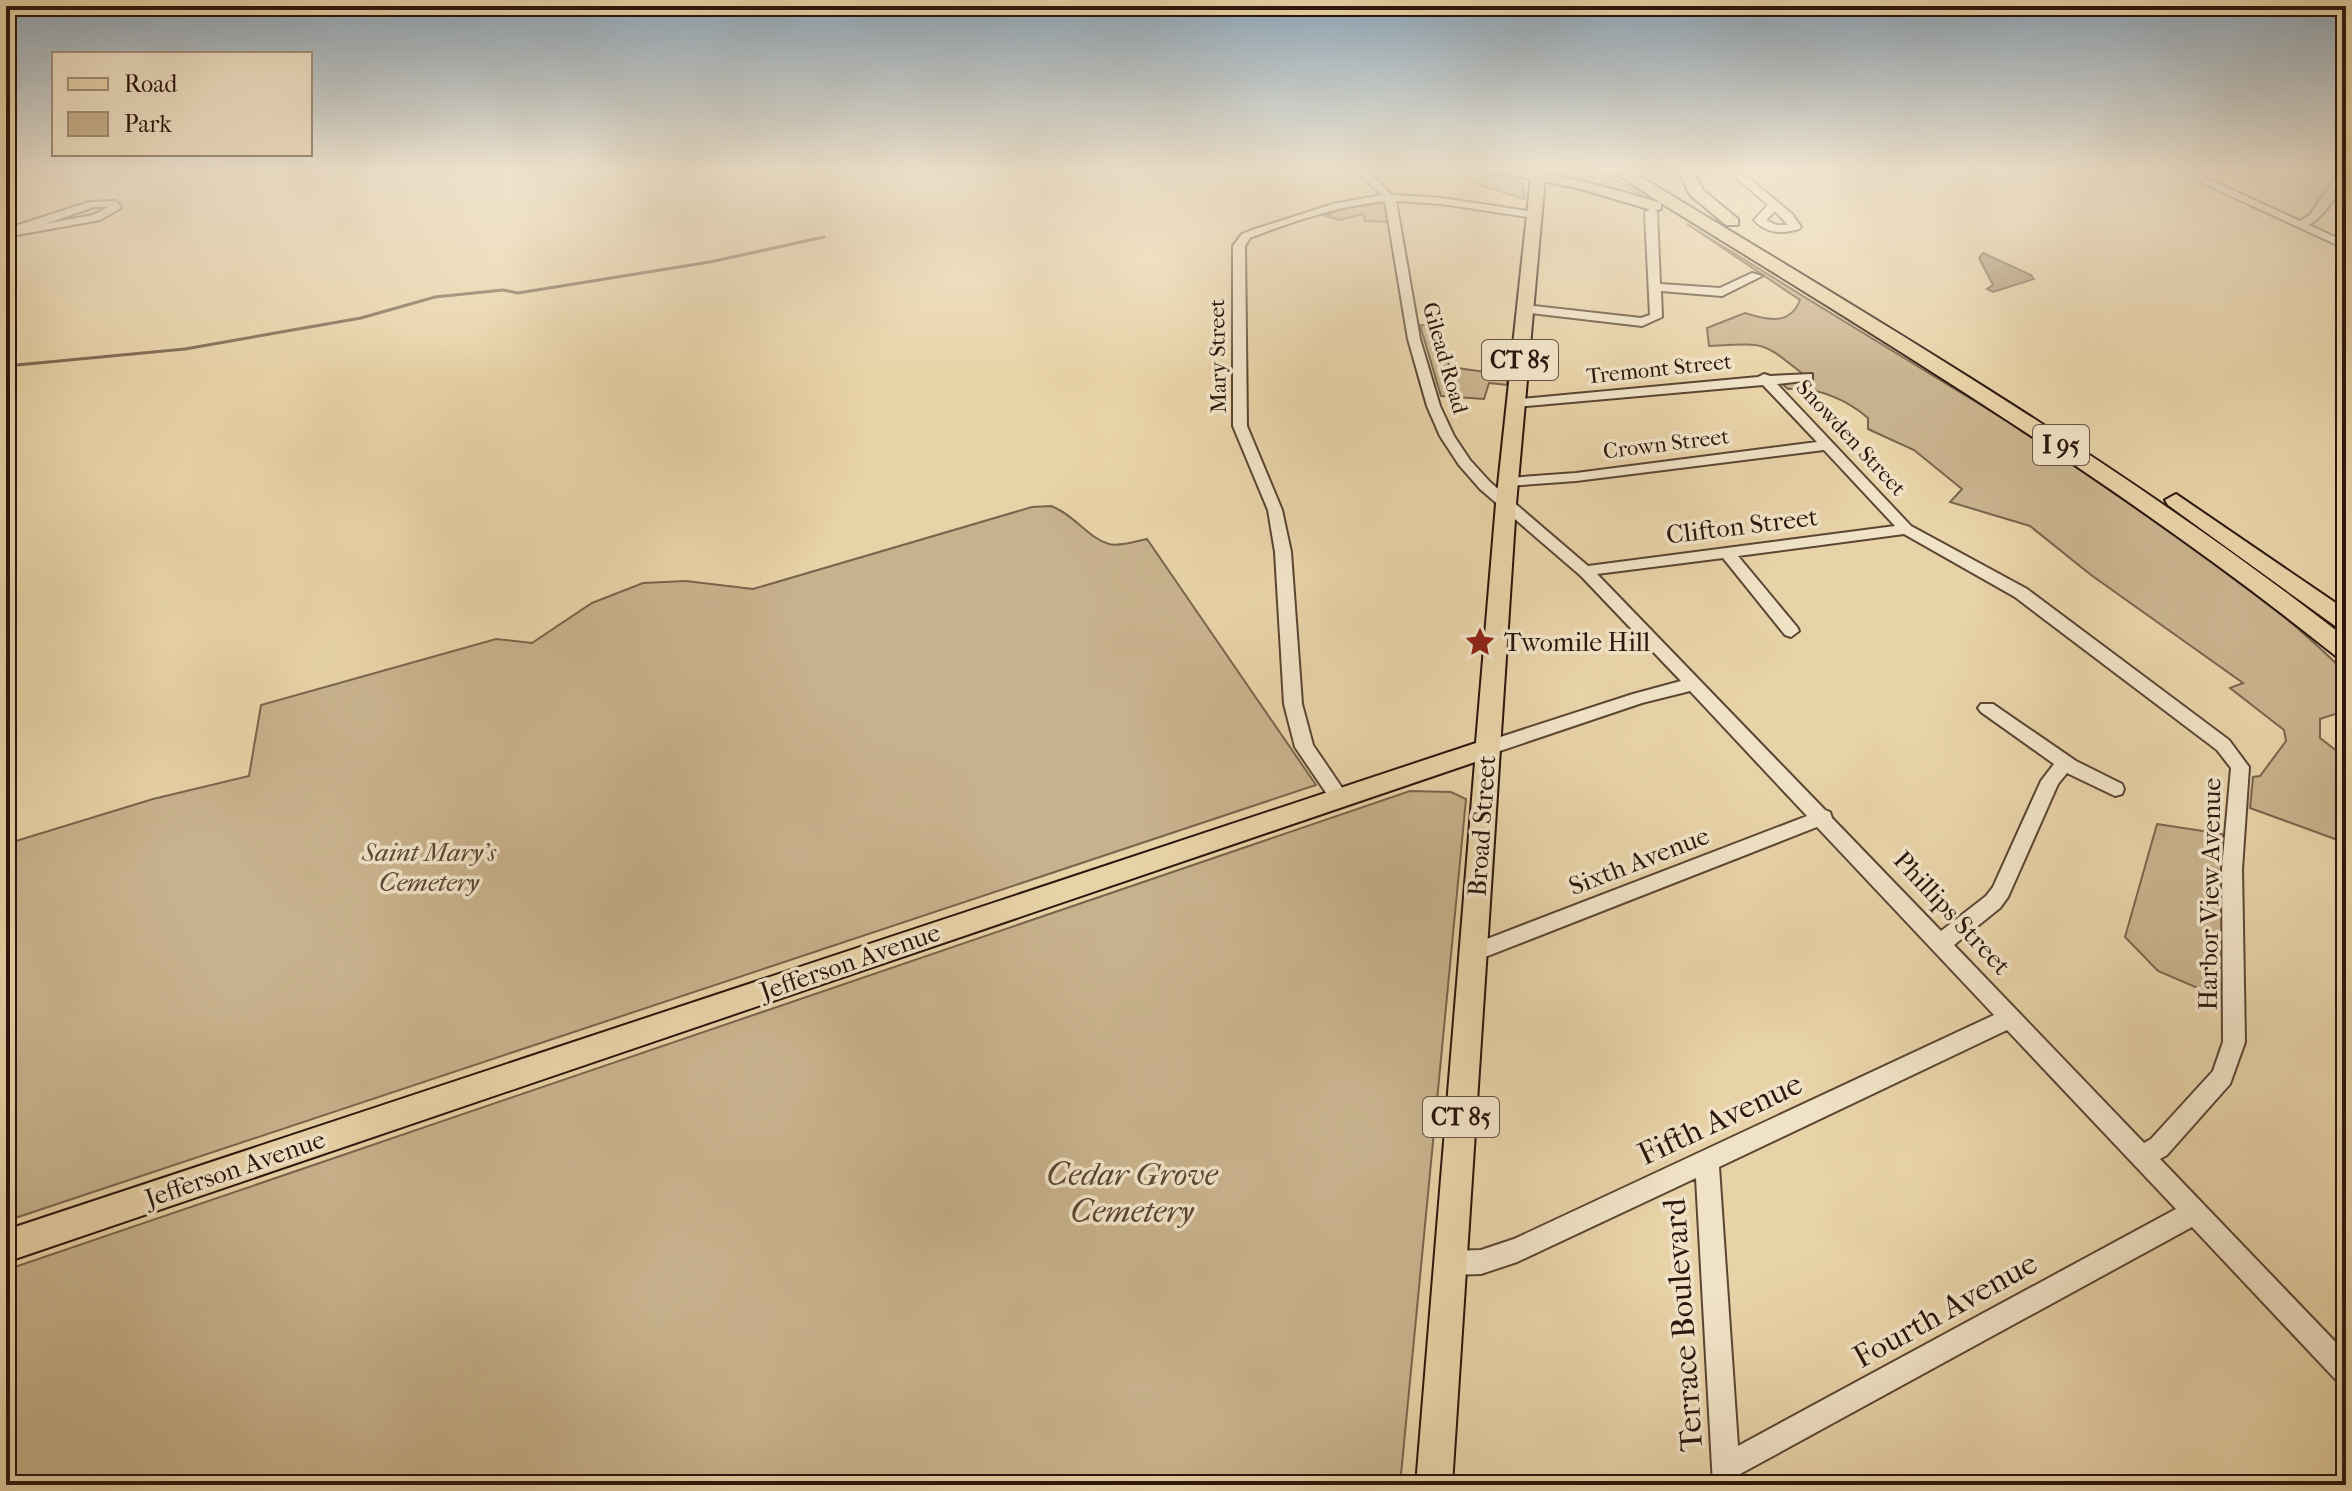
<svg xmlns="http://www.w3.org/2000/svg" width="2352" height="1491" font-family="'IM FELL French Canon',serif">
<rect width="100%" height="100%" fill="#e8d2a7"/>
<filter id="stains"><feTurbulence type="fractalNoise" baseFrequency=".0025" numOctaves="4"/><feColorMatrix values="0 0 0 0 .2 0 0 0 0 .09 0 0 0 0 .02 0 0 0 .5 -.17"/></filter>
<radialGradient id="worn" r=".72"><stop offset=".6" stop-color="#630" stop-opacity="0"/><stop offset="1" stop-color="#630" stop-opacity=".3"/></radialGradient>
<g fill="#c8b28d" stroke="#7a644c" stroke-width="2">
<polygon points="1465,168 1516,179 1523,184 1524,199 1467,181 1458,169"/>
<polygon points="1558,168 1597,168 1649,199 1568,179 1558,173"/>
<polygon points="1381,203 1386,204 1391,222 1365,221 1363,214 1340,220 1325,216 1332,214 1328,211"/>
<path d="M1687,224c96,60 192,119 289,178 130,81 260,163 370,271v46l-8,-6 -18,6v19l26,20 -3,6 3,2v77l-96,-35 3,-31 7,-1 26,-35 -2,-11 -54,-42 13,-5 -152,-108 -61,-49 -80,-24 12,-13 -48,-39 -46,-21v-11c-22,-19 -51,-31 -80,-29l-9,-8 29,-3c-48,-37 -37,-35 -99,-32l-2,-18 38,-15c22,7 45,13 55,-13z"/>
<polygon points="1420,325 1434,326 1450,367 1508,375 1507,385 1489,383 1484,399 1441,396"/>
<path d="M1051,506c24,9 37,32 58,38 10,3 28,-3 38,-5l169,246 -1310,436v-377l147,-45 96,-23 12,-71 235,-66 36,4 60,-40 51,-20 43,-2 67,8 279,-82z"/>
<polygon points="1410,791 1451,792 1466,799 1400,1485 6,1485 6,1270"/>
<polygon points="2157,824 2223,834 2223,999 2158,971 2125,937"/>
</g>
<polygon fill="#a89272" stroke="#766049" stroke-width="2" points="1983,253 2031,275 2034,279 1993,292 1987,289 1993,285 1979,258"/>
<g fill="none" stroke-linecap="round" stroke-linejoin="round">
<polyline stroke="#766049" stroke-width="3" points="6,366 185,349 361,318 435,297 503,290 518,293 710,262 824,237"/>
<g stroke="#5b4533" stroke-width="4">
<g id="minor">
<path d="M1353,168h12l27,27 50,3 92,14 6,3 -6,3 -92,-14 -46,-3 24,138 20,67 14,30 16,24 20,22 98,84 307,-40 -71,-76 -248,31 -68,5 -7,-4 7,-4 68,-5 241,-31 -54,-57 -247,22 -5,-1v-6l247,-23 6,-3 6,2 42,-2v6l-35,4 134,142 116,63 202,151 20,27 -7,102 3,173 -15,42 -63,71 -7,4 186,194v32l-9,-4 -145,-154 -452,247 1,11h-28l-17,-307 -179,84 -36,12 -31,1 -9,-3 -3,-9 3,-9 9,-3 31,-1 33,-11 480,-224 -177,-188 -337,132 -7,3 -7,-3 -3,-6 3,-6 341,-131 -117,-125 -48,12 -154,52 -6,-2 -3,-5 3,-5 151,-49 48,-13 -100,-105 -101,-87 -21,-24 -19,-29 -13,-30 -19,-67 -23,-138c-46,5 -92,20 -135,37l-5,8 2,180 35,84 9,42 11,152 11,41 36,53 -2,5h-14l-38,-56 -11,-43 -9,-152 -7,-42 -35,-84v-180l9,-12 10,-4 81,-26 49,-9zM1904,534l111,63 202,153 14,18 -9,101 1,173 -10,29 -62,68 -7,4 -190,-198 46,-37 8,-11 50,-113 9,-11 48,23 7,-2 2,-5 -2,-5 -46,-23 -83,-57h-12l-3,4 3,4 73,52 -13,17 -48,106 -7,9 -45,35 -109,-113 -2,-6 -5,-2 -228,-236 126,-16 62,77 6,2 8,-6 -2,-4 -59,-71zM2007,1030l169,179 -438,237 -19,-279z"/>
<path d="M1725,168h12l55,46 9,13 -2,2c-17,5 -32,5 -45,-9l14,-15zM1775,211l13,14h-12l-10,-5z"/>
<path d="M2170,168h15l115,53 10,-6 32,-47h4c0,19 -22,48 -37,57l37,17v7z"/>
<path d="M116,201l5,6 -2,2 -19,11 -94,17v-8l83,-27zM94,207h14l-15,8 -48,9z"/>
<polygon points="1651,209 1657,212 1660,284 1720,288 1752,273 1762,276 1722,296 1661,291 1662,317 1642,326 1521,312 1519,309 1525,305 1641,318 1650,315 1645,212"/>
</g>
</g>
<g stroke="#2c160c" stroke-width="4">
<polygon id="major" points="1538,173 1545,177 1516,504 1452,1485 1416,1485 1475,762 6,1262 6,1230 1476,743 1496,504 1531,177"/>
</g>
<g stroke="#2c160c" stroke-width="4">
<g id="highway">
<path d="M1476,168c64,0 123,17 185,35l-53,-35h18c246,149 493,293 720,470v21l-9,-2c-213,-171 -444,-311 -676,-454v6l-6,2 -78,-23z"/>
<polygon points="1677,168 1692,168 1703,190 1738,219 1738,225 1726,225 1690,195"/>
<polygon points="2176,494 2346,610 2346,630 2338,628 2168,505 2165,500"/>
</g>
</g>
<use href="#minor" fill="#f0e2c6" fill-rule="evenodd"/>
<use href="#major" fill="#e8d2a7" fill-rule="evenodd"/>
<use href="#highway" fill="#e8d2a7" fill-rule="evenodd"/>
</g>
<linearGradient id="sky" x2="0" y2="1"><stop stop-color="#8ea6b9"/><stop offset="0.45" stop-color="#f5ebd7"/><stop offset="1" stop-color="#f5ebd7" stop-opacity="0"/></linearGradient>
<rect width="2352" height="377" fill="url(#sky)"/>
<defs>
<g id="sight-bare" transform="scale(2.4)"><path d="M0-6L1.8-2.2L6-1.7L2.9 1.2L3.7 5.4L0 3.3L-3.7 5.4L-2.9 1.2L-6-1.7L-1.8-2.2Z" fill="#8f2418" stroke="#f0e2c6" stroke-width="2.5" paint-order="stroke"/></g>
</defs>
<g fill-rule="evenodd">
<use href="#sight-bare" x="1480" y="642"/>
</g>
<g text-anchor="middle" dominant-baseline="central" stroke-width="7" stroke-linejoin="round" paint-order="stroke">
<g font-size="22" fill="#2c160c" stroke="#f0e2c6">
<text transform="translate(1218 356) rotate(-91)">Mary Street</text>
<text transform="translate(1445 358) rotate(74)">Gilead Road</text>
<text transform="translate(1659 369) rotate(-6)">Tremont Street</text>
<text transform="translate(1851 438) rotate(47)">Snowden Street</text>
<text transform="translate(1666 444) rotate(-7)">Crown Street</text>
</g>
<g fill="#f0e2c6" stroke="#675344" stroke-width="2">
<rect x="1482" y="340" width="76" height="40" rx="6"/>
<rect x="2033" y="425" width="56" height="40" rx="6"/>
<rect x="1423" y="1097" width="76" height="40" rx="6"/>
</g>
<g font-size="24" font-weight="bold" fill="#2c160c">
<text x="1520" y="360">CT 85</text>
<text x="2061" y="445">I 95</text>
<text x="1461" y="1117">CT 85</text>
</g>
<g font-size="26" fill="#2c160c" stroke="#f0e2c6">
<text transform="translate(1742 526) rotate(-7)">Clifton Street</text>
<text transform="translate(1482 826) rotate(-86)">Broad Street</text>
<text transform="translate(1639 861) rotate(-21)">Sixth Avenue</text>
<text transform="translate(2210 894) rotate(-89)">Harbor View Avenue</text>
<text transform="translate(1952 913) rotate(47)">Phillips Street</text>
<text transform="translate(850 962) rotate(-19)">Jefferson Avenue</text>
<text transform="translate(235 1169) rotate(-19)">Jefferson Avenue</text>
</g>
<g font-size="26" fill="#2c160c" stroke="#f0e2c6" text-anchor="start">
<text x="1504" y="642">Twomile Hill</text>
</g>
<g font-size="26" font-style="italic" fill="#5b4533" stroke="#f0e2c6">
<text x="429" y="852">Saint Mary's<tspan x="429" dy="30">Cemetery</tspan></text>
</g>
<g font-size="32" fill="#2c160c" stroke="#f0e2c6">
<text transform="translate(1720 1119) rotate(-25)">Fifth Avenue</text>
<text transform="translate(1945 1310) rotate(-29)">Fourth Avenue</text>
<text transform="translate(1683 1325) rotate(-94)">Terrace Boulevard</text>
</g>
<g font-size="32" font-style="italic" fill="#5b4533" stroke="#f0e2c6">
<text x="1132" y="1174">Cedar Grove<tspan x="1132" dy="37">Cemetery</tspan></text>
</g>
</g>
<rect width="2352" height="1491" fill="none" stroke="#e8d2a7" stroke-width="32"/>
<rect x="8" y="8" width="2336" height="1475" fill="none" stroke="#2c160c" stroke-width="4"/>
<rect x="16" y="16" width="2320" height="1459" fill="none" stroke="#2c160c" stroke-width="2"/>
<rect x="52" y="52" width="260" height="104" fill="#f0e2c6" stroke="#a2907c" stroke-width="2"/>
<rect x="68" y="78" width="40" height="12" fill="#e8d2a7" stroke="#a2907c" stroke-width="2"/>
<text x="124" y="92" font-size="24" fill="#2c160c">Road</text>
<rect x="68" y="112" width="40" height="24" fill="#c8b28d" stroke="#a2907c" stroke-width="2"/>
<text x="124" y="132" font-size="24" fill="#2c160c">Park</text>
<rect width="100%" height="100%" filter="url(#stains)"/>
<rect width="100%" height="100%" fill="url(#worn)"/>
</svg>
